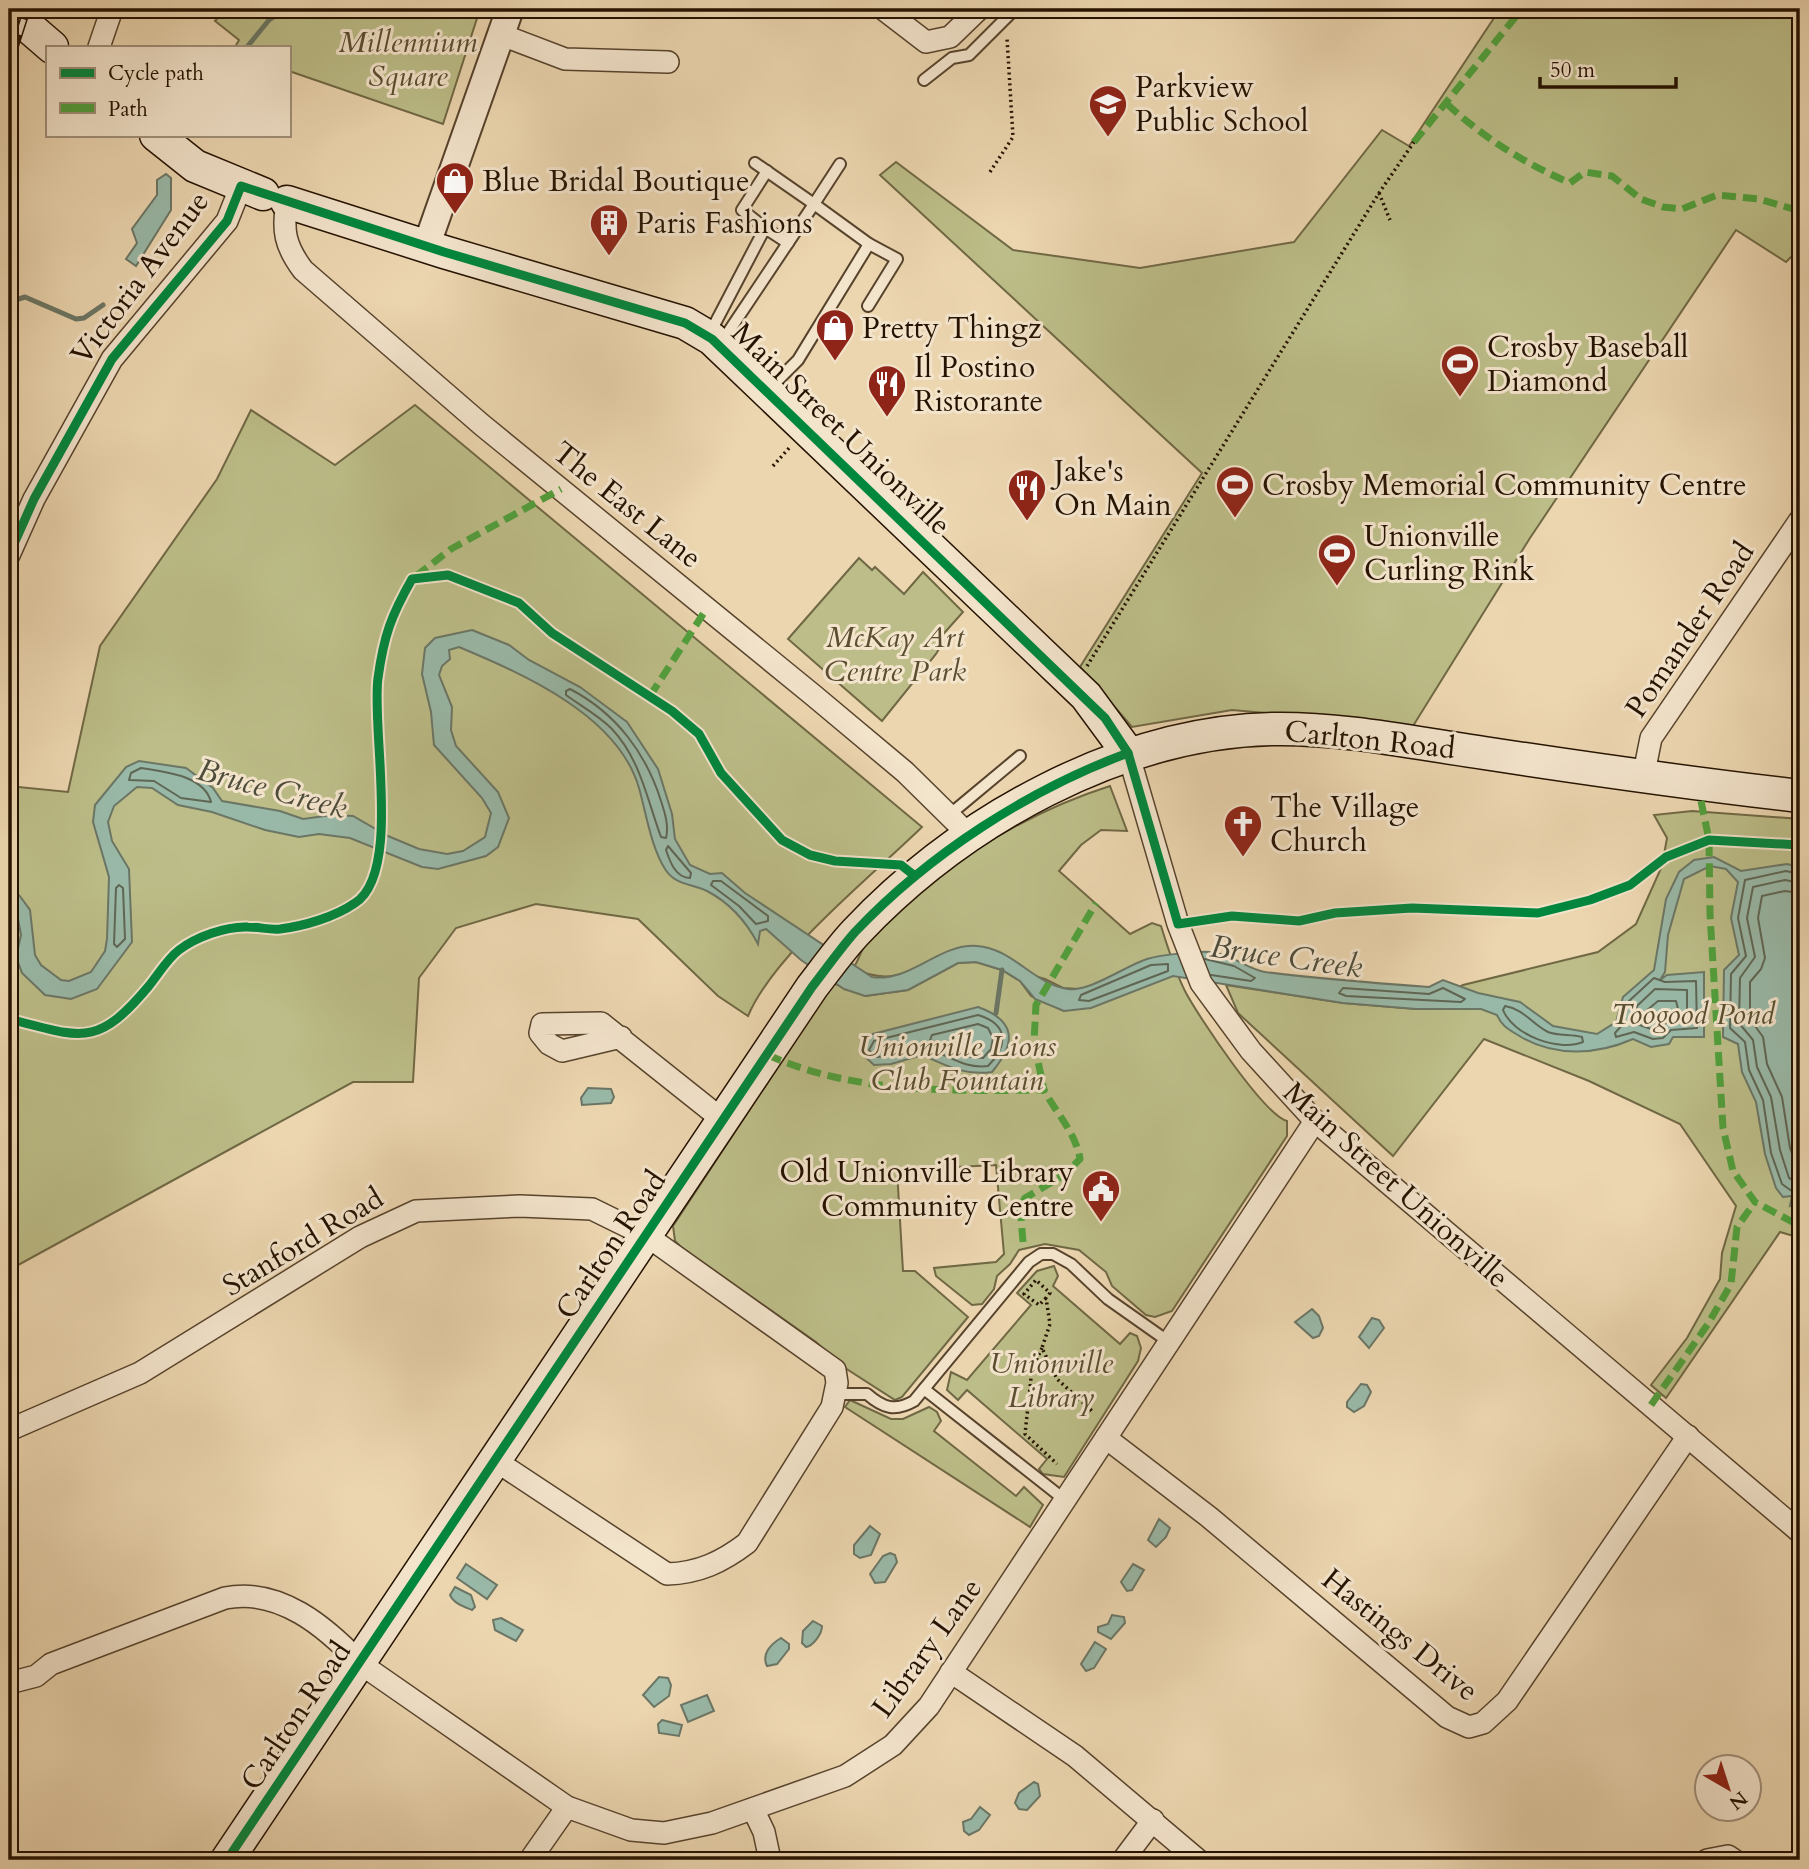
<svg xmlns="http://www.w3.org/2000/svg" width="1809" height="1869" font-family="Cardo,serif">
<rect width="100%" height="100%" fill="#ecd6b0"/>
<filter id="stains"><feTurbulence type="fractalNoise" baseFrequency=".00286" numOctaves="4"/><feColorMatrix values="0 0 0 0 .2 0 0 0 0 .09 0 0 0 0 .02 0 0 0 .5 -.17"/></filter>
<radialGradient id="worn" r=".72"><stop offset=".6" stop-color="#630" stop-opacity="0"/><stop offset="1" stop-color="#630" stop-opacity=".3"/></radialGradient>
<g fill="#bcbd88" stroke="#706844" stroke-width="2">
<polygon points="226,9 480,9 443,124 289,71 289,47 235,47 239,40 215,21"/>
<polygon points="1500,9 1800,9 1800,248 1786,262 1736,230 1530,538 1413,726 1232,710 1132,727 1080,667 1202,473 880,175 896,162 1013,250 1140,268 1294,242 1382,130 1409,146"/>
<path d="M415,405l507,422c-50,49 -148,127 -174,189l-30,-20 -80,-77 -102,-15 -80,24 -37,50 -6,104h-60l-344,188v-484l59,6 32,-146 117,-167 34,-69 84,55z"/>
<polygon points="859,558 872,570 875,567 904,594 923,572 963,612 938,640 942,644 936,654 882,721 788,639"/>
<path d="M1110,786l17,45 -26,-1 -20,15 -22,26 71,63 22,-11 9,3c7,22 14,46 25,67 13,24 78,122 101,128v15l-115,175 -17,6 -9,-2 -34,-29 -6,-14 -27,-22 -34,-6 -26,6 -9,14 -13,12 -3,13 -12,15 -10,1 -36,-29 -2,-8 62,-6 8,-8 -8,-89 -99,5 6,101h12l53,46 -66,80 -7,3 -53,-34 -26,-24 -135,-95 -6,-6 -2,-15 160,-243 32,13 43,-6 50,-27 18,-1 26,8 18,11 11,15 33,15 13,-22 -14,-1 -18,-9 -96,-28c-38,18 -56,37 -96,17 6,-7 7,-17 13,-24 59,-71 156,-130 244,-158z"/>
<polygon points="1692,811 1800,819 1800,1238 1780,1232 1666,1398 1651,1385 1687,1338 1720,1279 1722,1253 1736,1206 1680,1124 1589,1081 1484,1039 1393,1156 1238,1013 1226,985 1343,1003 1416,1009 1463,985 1598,952 1636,924 1662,866 1667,838 1654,815"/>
<polygon points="1054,1266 1058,1276 1053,1286 1120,1344 1130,1333 1137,1336 1141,1348 1138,1361 1064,1477 1043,1474 1039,1469 1047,1459 967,1390 958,1400 947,1390 951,1372 967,1380 1031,1305 1017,1293 1037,1271"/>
<polygon points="850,1400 891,1419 903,1419 929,1407 937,1412 941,1421 934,1431 1016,1496 1024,1487 1043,1505 1030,1527 845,1407"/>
</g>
<g fill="#99b9a8" stroke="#6b7665" stroke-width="2">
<polygon points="166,174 171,178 171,210 136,266 126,259 137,243 132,229 157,195 157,180"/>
<path d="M472,630l37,15 20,15 51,27 47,35 31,47 14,45 3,25 15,26 20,9 12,-1 23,20 127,84c38,6 67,-34 105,-31 35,2 58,39 91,43 22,3 57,-23 79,-30 12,-4 51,-8 63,-7 20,1 37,17 55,20 55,7 109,11 164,15l14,-7 35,13 42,9 33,24 44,8 19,-12 7,-25 31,-27 12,-71 13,-27 15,-12 20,-3 27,14 46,-7 13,3v341l-2,-5 -8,3 2,-10 -9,1 -7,-9 -11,-34 -9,-52 -14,-30 -4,-28 -15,-7 1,-67 15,-15 -8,-37 7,-36 -12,-13 -16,-3 -26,13 -16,56 -3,37 -5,8 7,-5 37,-3v65h-31l-4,7 -18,3 -18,-8c-36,16 -78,18 -112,-2 -11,-7 -19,-10 -24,-22l-16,-6h-65l-73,-6 -170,-27 -82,32 -27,3 -29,-12 -15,-18 -18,-11 -26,-8 -18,1 -50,27 -43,6 -21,-7 -43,-29 -35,-31 -6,2 -2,13c-12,-23 -28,-41 -51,-53 -16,-8 -31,-5 -42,-22 -14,-22 -19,-56 -26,-81 -21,-73 -116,-114 -180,-141l-10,3 1,9 -8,7 -3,9 13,32 -1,23 5,16 42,46 11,26 -11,29 -12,9 -48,13 -16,-2 -72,-29 -31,-4 -20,3 -34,-7 -53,-18 -34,-7 -26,-17 -15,-1 -23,19 -6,16 4,19 17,28 3,73 -35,47 -26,10 -26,-4 -23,-22 -6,-16 5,-22 -3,-16 -9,-7v-21l10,4 11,15 5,45 6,10 20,15 8,1 22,-9 14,-21 2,-12 2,-62 -16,-55 2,-17 31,-38 13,-6 47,7 27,20 9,13 58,10 23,8 29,-4 21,1 35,20 31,13 28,5 16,-3 22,-14 6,-24 -9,-15 -48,-53 -3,-33 -9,-38 3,-26 10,-10z"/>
<path d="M978,1007c39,14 38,36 14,65 -27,4 -45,-6 -70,-17l-31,9 -17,1 -13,-12 2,-10 6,-8z"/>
<polygon points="588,1088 611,1089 614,1097 611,1103 582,1105 581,1098"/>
<polygon points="1312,1309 1319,1316 1323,1328 1319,1336 1313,1338 1295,1322"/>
<polygon points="1372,1318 1379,1320 1384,1328 1369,1348 1359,1337"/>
<polygon points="1361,1384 1367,1385 1371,1392 1364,1406 1354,1412 1347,1407 1347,1402"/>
<polygon points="1159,1519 1170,1528 1166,1537 1156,1547 1148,1540"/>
<polygon points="870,1526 880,1534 871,1555 860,1558 854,1554 854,1545"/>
<polygon points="890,1553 895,1555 897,1562 885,1582 875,1583 870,1574 883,1556"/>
<polygon points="466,1564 497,1585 487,1599 457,1578"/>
<polygon points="1133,1564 1144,1570 1132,1590 1127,1591 1121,1582"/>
<path d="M455,1587l16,8 4,12 -3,3c-7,-3 -18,-6 -22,-15z"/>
<polygon points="1112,1615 1124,1617 1125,1623 1111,1639 1098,1632 1098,1627 1108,1624"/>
<polygon points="501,1618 523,1630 516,1641 495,1630 493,1620"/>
<path d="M813,1621l9,5c0,8 -9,20 -16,21l-4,-4 1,-12z"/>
<path d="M781,1638l8,6v5l-12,15 -10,2c-6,-12 4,-22 14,-28z"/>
<polygon points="1095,1642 1106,1649 1094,1668 1086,1671 1081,1664"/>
<polygon points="659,1677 668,1678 671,1685 669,1696 654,1707 643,1695"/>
<polygon points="707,1695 714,1711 688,1722 681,1705"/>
<polygon points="662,1720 682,1725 679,1736 659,1733 658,1724"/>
<polygon points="1034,1782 1038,1784 1040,1796 1027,1810 1019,1809 1015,1803 1019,1793"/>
<polygon points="980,1807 990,1815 979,1830 969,1835 964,1831 963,1822 971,1819"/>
</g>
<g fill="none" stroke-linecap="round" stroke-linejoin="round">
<g stroke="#5f6654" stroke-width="2">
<path d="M570,689c46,24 76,64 91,112 4,12 8,25 5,37l-5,-1c-14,-38 -21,-79 -50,-109 -13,-13 -30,-22 -45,-33v-4z"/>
<path d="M141,768c23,4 63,7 70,34l-30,-4 -27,-17 -25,-1 2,-7z"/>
<path d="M668,846l23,27 -1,5c-14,0 -20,-16 -24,-28z"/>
<polyline points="1800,874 1786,871 1745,880 1738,918 1746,956 1731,974 1730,1028 1745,1042 1749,1070 1763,1100 1771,1153 1782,1184 1800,1197"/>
<polygon points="721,881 768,916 768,921 756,924 739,906 711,885 713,881"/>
<polyline points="1800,883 1785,880 1753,887 1747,918 1755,957 1740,978 1739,1023 1753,1040 1757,1067 1771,1097 1780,1150 1789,1178 1800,1184"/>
<polygon points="119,885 123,888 125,939 117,947 114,944 116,888"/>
<polyline points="1800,893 1785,891 1762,896 1758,918 1765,958 1761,969 1750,982 1750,1019 1763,1037 1767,1064 1782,1097 1790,1148 1800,1172"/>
<polyline points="1205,959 1234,966 1255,978 1251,981 1211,975"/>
<polygon points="1168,964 1168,971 1089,1001 1079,1000 1081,995 1151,965"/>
<polygon points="1654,978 1665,982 1696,981 1697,1028 1671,1030 1663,1038 1653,1039 1634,1032 1616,1037 1615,1033 1623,1024 1629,1001"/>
<polygon points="1343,988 1429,994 1443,988 1465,999 1461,1002 1346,996 1339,993"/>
<polygon points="1655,989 1687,990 1687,1020 1668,1022 1654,1030 1634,1023 1637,1006"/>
<polygon points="1658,1001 1676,1001 1678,1009 1654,1018 1647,1016 1646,1011"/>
<path d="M1505,1006c19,3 27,18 43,26 10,4 23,2 34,5l1,5c-25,10 -70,-7 -80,-32z"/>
<path d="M978,1015c30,9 31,30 10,51 -26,3 -40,-12 -63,-18 -14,-3 -34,9 -49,9l-7,-7 5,-9z"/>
<polygon points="978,1024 988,1028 993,1038 991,1049 983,1058 961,1056 930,1040 932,1035"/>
</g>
<g stroke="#6b7665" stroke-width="5">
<polyline points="247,47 269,20 285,9"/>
<polyline points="9,302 25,297 76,319 84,318 103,305"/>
<polyline points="996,1013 1002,970"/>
</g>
<g stroke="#57432c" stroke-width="14">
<g id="service">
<polyline points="924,80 952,58 969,55 1015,9"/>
<polyline points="755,163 814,204 840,164"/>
<polyline points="765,228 742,210 767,171"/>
<polyline points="709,335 765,228 788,243"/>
<polyline points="721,343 814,204 869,244 897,259 868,306"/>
<polyline points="768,390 798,360 869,244"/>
<polyline points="948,816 1020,756"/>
<polyline points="924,1389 1065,1500"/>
<path d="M836,1394h31c16,14 28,18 47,7l115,-139 12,-8h12l18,10 37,35 61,43"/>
</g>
</g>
<g stroke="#57432c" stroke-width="24">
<g id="minor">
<polyline points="883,9 926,42 950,37 979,9"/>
<polyline points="502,35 565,59 668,62"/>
<polyline points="99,47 112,9"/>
<path d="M287,202c-5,28 -2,44 16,68l179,155 331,270 92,77 65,64"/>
<polyline points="9,555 34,499 112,359 227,221 241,186"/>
<polyline points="1128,753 1178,924 1201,983 1251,1051 1315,1121 1800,1532"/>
<polyline points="1643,778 1651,738 1800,520"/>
<polyline points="621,1037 562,1051 549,1044 540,1033 542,1024 601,1023 724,1121"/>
<path d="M9,1430l131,-57 220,-136 56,-26 104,-5 72,3 55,27 188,134 2,13 -5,24 -85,136c-25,19 -48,30 -80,31l-171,-113"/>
<polyline points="1106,1438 1209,1517 1447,1717 1469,1727 1483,1723 1507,1701 1688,1436"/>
<polyline points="951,1672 1075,1756 1198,1860"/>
<path d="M9,1683l27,-7 15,-12 174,-66c54,-11 101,29 136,66l206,143 64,23 33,3 48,-10 133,-47 48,-31 36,-39 386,-585"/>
<polyline points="753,1809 764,1832 770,1860"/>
<polyline points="530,1860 567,1807"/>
<polyline points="1123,1860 1153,1820"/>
<polyline points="1707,1860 1728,1856 1734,1860"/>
</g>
</g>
<g stroke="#57432c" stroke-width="30">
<polyline id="tertiary" points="426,247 510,9"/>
</g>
<g stroke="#251200" stroke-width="35">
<g id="secondary">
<polyline points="9,10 52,47"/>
<polyline points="156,135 195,166 263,194"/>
<polyline points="287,202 444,252 685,323 712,339 1086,696 1128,753"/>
<path d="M227,1860l585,-873c14,-18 28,-38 44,-55 105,-111 263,-200 418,-203 70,-1 140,14 210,24 105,16 210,31 316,43"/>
</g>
</g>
<g stroke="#251200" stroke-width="3.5" stroke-dasharray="2 3.5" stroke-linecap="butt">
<polyline points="990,172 1013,137 1007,38"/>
<polyline points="1379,193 1390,220"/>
<polyline points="773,466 790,447"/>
<polyline points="1087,666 1379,193 1414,142"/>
<polyline points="1046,1298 1039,1305 1024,1294 1036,1280 1050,1293 1046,1298 1050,1324 1042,1348 1057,1379 1092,1411"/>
<polyline points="1042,1348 1032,1369 1025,1434 1057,1464"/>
</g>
<use href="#service" stroke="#f3e4cc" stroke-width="10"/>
<use href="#minor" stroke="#f3e4cc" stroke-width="21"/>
<use href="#tertiary" stroke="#f3e4cc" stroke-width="26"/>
<use href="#secondary" stroke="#f3e4cc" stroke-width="32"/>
<g stroke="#251200" stroke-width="8">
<polyline id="rail" points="9,65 27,9"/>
</g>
<use href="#rail" stroke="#f3e4cc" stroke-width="5" stroke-dasharray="16" stroke-linecap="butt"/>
<g stroke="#50a03c" stroke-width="7" stroke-dasharray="14 7" stroke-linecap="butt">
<path d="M1447,104c37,34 77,59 123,79l15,-11 27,4 29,23 22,8 19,2 35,-14 42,4 41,12"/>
<polyline points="1414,142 1522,9"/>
<polyline points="416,576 451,549 561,489"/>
<polyline points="650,696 707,608"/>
<polyline points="1701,801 1709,840 1710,914 1723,1128 1733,1171 1755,1202 1800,1226"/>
<path d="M768,1055c86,39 184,36 276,35l-10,-48 2,-37 60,-102"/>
<path d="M1023,1242l-3,-36 5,-8 39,-23 16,-16c-4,-26 -24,-46 -36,-69"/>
<polyline points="1651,1405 1708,1324 1731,1284 1737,1227 1755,1202"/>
</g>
<g stroke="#f3e4cc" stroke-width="13">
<g id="cycleway">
<polyline points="9,555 34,499 112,359 227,221 241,186 444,252 685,323 712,339 1105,718 1128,753 1178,924 1232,916 1299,921 1335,913 1412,908 1538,913 1590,900 1630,885 1666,857 1709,840 1800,845"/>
<path d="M9,1019c72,18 87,30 139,-32 10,-12 19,-28 31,-37 17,-13 47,-24 69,-23 11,0 22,3 32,2 24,-3 55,-12 75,-26 47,-30 16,-174 23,-225 6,-43 13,-62 34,-99l36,-4 71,28 33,30 120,78 27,23 22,39 61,67 28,15 25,6 66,4 14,11"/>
<path d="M227,1860l585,-873c14,-18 28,-38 43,-55 74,-78 173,-142 273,-179"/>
</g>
</g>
<use href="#cycleway" stroke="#00873e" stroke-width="9"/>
</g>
<defs>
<g id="school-pin" transform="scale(2.0125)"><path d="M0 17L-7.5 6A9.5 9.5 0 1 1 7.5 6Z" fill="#8f2418" stroke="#f3e4cc"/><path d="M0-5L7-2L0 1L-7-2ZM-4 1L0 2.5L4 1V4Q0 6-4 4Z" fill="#fff"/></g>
<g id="shop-pin" transform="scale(2.0125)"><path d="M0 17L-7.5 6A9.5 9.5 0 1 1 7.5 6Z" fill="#8f2418" stroke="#f3e4cc"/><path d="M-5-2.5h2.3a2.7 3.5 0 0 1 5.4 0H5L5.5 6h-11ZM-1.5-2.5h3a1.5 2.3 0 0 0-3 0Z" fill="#fff"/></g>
<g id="building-pin" transform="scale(2.0125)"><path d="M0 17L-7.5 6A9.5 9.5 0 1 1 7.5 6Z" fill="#8f2418" stroke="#f3e4cc"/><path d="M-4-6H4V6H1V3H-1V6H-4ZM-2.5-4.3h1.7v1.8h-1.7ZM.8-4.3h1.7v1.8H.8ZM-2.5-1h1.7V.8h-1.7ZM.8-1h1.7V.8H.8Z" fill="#fff"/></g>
<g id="stadium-pin" transform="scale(2.0125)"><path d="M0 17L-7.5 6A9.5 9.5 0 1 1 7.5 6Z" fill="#8f2418" stroke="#f3e4cc"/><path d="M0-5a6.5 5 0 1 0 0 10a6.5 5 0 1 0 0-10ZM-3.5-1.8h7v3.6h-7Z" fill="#fff"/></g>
<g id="restaurant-pin" transform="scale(2.0125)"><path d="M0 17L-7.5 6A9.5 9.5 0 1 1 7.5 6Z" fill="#8f2418" stroke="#f3e4cc"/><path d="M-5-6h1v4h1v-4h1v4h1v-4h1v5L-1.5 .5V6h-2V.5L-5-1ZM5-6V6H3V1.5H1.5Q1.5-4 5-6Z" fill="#fff"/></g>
<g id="church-pin" transform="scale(2.0125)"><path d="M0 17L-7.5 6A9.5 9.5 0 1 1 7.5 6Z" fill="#8f2418" stroke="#f3e4cc"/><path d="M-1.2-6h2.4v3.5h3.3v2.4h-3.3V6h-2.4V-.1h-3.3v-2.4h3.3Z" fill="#fff"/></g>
<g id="civic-pin" transform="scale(2.0125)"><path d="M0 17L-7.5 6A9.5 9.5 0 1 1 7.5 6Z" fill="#8f2418" stroke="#f3e4cc"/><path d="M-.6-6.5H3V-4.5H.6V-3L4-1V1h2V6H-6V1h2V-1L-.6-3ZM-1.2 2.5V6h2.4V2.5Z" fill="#fff"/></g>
</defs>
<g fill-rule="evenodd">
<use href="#school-pin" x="1108" y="104"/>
<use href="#shop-pin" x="455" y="181"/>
<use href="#building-pin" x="609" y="223"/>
<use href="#shop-pin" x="835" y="328"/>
<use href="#stadium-pin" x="1460" y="364"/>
<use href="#restaurant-pin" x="887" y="384"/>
<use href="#stadium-pin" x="1235" y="485"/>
<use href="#restaurant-pin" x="1027" y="488"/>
<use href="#stadium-pin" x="1337" y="553"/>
<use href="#church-pin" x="1243" y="824"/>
<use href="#civic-pin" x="1101" y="1189"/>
</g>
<g text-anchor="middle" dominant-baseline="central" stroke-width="6" stroke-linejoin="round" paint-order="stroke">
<g font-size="30" font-style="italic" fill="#5a4e30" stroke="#f3e4cc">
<text x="408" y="42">Millennium<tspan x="408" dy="34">Square</tspan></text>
<text x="895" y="637">McKay Art<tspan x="895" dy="34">Centre Park</tspan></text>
<text x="1693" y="1014">Toogood Pond</text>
<text x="957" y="1046">Unionville Lions<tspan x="957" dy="34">Club Fountain</tspan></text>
<text x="1051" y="1363">Unionville<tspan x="1051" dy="34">Library</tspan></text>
</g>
<g font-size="30" fill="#251200" stroke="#f3e4cc" text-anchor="start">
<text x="1135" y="87">Parkview<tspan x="1135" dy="34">Public School</tspan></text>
<text x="482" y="181">Blue Bridal Boutique</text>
<text x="636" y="223">Paris Fashions</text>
<text x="862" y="328">Pretty Thingz</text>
<text x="1487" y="347">Crosby Baseball<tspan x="1487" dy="34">Diamond</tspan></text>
<text x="914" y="367">Il Postino<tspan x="914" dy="34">Ristorante</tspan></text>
<text x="1054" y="471">Jake's<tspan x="1054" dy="34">On Main</tspan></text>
<text x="1262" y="485">Crosby Memorial Community Centre</text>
<text x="1364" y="536">Unionville<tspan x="1364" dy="34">Curling Rink</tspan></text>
<text x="1270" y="807">The Village<tspan x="1270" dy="34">Church</tspan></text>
<text x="1074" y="1172" text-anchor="end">Old Unionville Library<tspan x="1074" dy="34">Community Centre</tspan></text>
</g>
<g font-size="30" fill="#251200" stroke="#f3e4cc">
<text transform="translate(140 278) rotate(-53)">Victoria Avenue</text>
<text transform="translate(841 429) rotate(44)">Main Street Unionville</text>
<text transform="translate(627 505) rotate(39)">The East Lane</text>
<text transform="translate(1690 630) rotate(-56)">Pomander Road</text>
<text transform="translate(1370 740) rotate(6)">Carlton Road</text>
<text transform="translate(1396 1185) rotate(42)">Main Street Unionville</text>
<text transform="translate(303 1242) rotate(-31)">Stanford Road</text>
<text transform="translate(611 1245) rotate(-56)">Carlton Road</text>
<text transform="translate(1400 1635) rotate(39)">Hastings Drive</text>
<text transform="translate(927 1648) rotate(-54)">Library Lane</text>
<text transform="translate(296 1716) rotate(-56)">Carlton Road</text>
</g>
<g font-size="32" font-style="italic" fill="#4e4c3b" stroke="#f3e4cc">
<text transform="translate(272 789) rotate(15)">Bruce Creek</text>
<text transform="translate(1286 957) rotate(8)">Bruce Creek</text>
</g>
</g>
<rect width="1809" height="1869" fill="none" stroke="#ecd6b0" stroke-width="35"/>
<rect x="10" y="10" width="1788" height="1848" fill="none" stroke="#251200" stroke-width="3.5"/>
<rect x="18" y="18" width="1774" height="1834" fill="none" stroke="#251200" stroke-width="2"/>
<rect x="46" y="46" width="245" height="91" fill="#f3e4cc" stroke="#a1907a" stroke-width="2"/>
<rect x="60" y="68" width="35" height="10" fill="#00873e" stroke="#a1907a" stroke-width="2"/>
<text x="108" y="80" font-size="21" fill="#251200">Cycle path</text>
<rect x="60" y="103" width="35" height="10" fill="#50a03c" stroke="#a1907a" stroke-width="2"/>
<text x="108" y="116" font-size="21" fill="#251200">Path</text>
<g transform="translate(1728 1788) rotate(141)"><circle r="33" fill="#f3e4cc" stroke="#a1907a" stroke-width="2"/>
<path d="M0-5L12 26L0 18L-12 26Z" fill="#8f2418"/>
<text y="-10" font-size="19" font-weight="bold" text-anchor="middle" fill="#251200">N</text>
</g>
<path d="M1540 77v10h136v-10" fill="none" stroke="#251200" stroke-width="3.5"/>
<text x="1550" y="77" font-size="21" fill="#251200" stroke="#f3e4cc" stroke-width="5" paint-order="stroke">50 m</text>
<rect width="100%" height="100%" filter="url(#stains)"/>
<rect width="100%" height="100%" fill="url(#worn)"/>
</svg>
